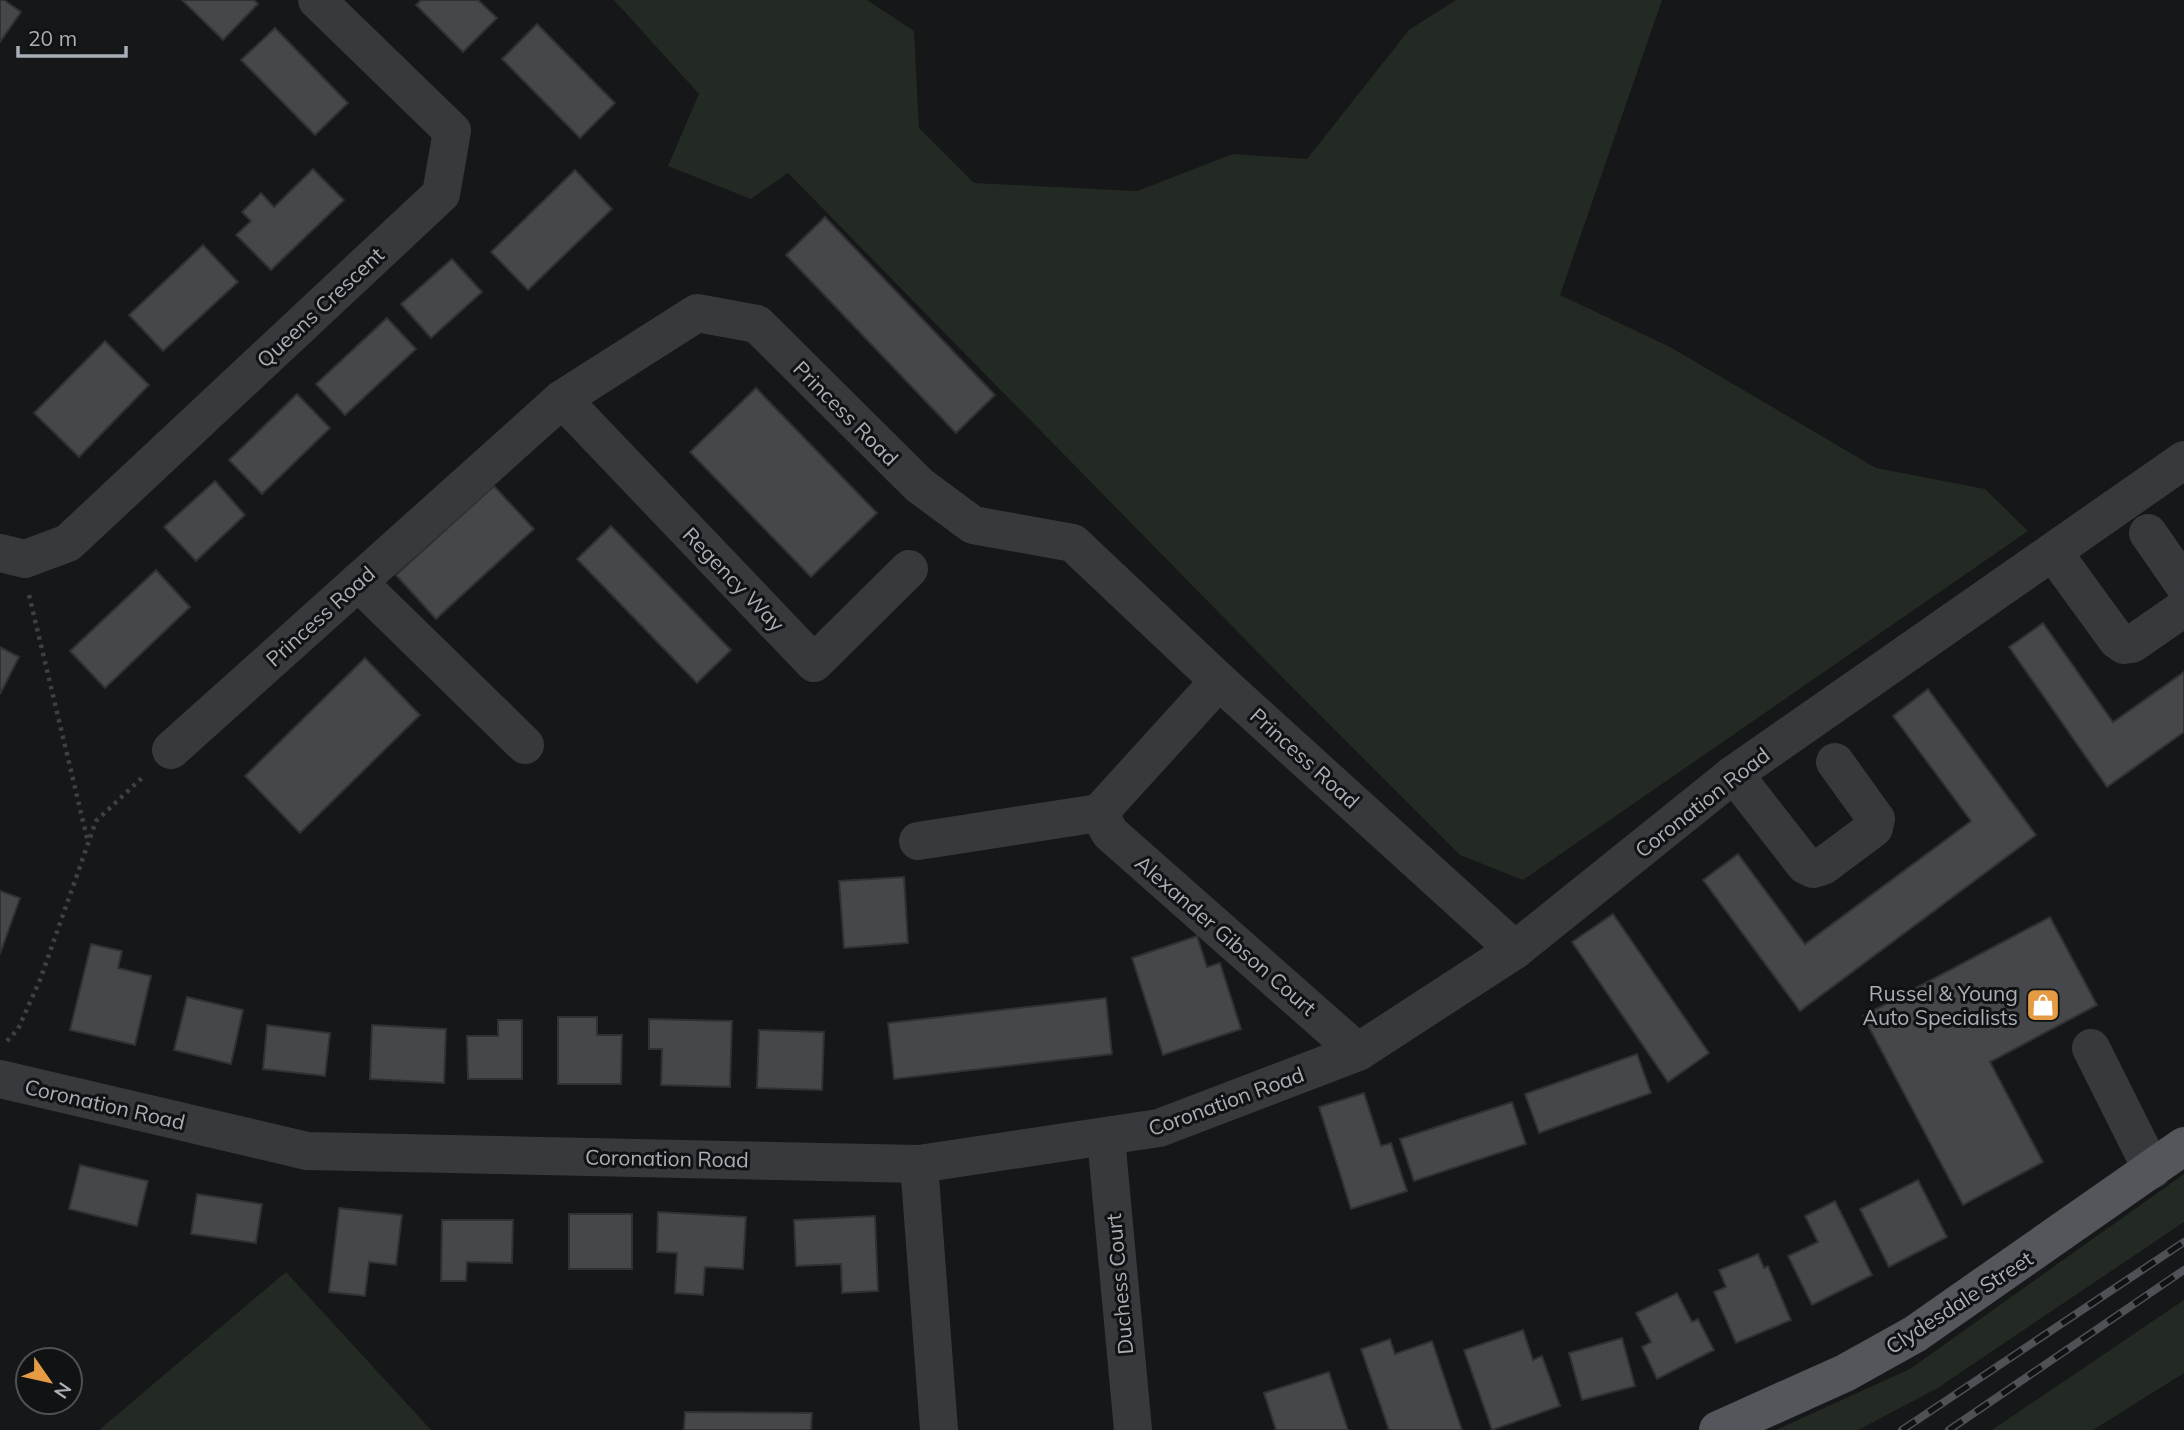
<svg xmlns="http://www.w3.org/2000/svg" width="2184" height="1430" font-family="Mulish,sans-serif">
<rect width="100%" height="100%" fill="#161718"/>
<g fill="#232a23">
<polygon points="614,0 867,0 914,31 919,128 974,183 1137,191 1233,154 1307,159 1409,30 1456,0 1662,0 1560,295 1670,347 1876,468 1985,489 2028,531 1523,880 1460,855 1284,679 788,173 751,199 668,166 699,94"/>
<polygon points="2184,1174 2184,1222 1936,1389 1858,1430 1776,1430 1910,1369"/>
<polygon points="286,1272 431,1430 99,1430"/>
<polygon points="2184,1300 2184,1373 2093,1430 1992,1430"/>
</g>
<g fill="#45474b" stroke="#313134" stroke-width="2">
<polygon points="0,0 4,0 21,12 0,42"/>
<polygon points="182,0 254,0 258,4 223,40"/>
<polygon points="421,0 478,0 497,18 463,52 416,5"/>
<polygon points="537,24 615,103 580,138 502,59"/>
<polygon points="275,28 348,103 315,135 241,60"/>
<polygon points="313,169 344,200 271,270 236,235 251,221 242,212 261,193 274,207"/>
<polygon points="575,170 612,209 528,290 491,252"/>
<polygon points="825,217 995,395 956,433 786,255"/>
<polygon points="203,245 238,282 163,351 129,315"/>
<polygon points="452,259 482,292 431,338 401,304"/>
<polygon points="387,318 416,349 345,415 316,384"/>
<polygon points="105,341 149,385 79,457 34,413"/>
<polygon points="756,388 877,513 811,577 690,452"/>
<polygon points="297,394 330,428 262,494 229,460"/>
<polygon points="215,481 245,515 196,561 164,527"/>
<polygon points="494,486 534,529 436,619 396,575"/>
<polygon points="611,526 731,650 697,683 577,559"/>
<polygon points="156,570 190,607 105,688 70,651"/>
<polygon points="2043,623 2113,722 2184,672 2184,732 2107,787 2009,647"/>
<polygon points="0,647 19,657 0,694"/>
<polygon points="365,658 420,715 300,833 245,776"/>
<polygon points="1928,689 2036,835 1800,1011 1703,880 1738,854 1805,944 1971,821 1893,716"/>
<polygon points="904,877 908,943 844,948 839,881"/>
<polygon points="0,891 20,898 0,954"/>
<polygon points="1613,914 1709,1053 1668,1082 1572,942"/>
<polygon points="2050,917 2097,1005 1990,1062 2043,1162 1963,1205 1863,1016"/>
<polygon points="1197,936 1207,967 1220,963 1241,1029 1163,1055 1132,958"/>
<polygon points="91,944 122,951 118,968 151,976 135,1045 70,1030"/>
<polygon points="187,997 243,1010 231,1064 174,1050"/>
<polygon points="1106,998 1112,1054 894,1079 888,1023"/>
<polygon points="558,1017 597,1017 597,1035 622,1035 621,1084 558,1084"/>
<polygon points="649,1019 732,1021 730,1087 661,1085 662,1049 649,1049"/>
<polygon points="498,1020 522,1020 522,1079 468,1079 467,1036 498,1036"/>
<polygon points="267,1025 330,1033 325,1076 263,1069"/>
<polygon points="372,1025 446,1029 444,1083 370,1079"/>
<polygon points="759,1030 824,1032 822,1090 757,1088"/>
<polygon points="1637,1054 1651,1093 1539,1133 1525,1094"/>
<polygon points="1364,1093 1381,1146 1391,1143 1407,1191 1351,1209 1319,1107"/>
<polygon points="1512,1102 1526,1144 1414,1181 1400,1139"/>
<polygon points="80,1165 148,1181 137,1226 69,1209"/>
<polygon points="1918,1180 1947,1237 1889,1267 1860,1209"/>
<polygon points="197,1194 262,1204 256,1243 191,1234"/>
<polygon points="1835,1201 1872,1275 1812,1305 1788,1256 1818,1242 1805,1216"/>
<polygon points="339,1208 402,1215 396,1265 369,1262 365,1296 329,1292"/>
<polygon points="658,1212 746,1217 743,1269 705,1267 703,1295 675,1293 677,1253 657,1252"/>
<rect x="569" y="1214" width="63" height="55"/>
<polygon points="875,1216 878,1291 842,1293 841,1264 796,1266 794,1220"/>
<polygon points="442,1220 513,1220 512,1263 467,1262 466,1281 441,1281"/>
<polygon points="1758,1254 1764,1268 1768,1266 1791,1320 1736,1343 1714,1292 1726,1287 1719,1270"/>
<polygon points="1677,1293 1692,1322 1698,1319 1714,1350 1657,1379 1642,1347 1651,1342 1636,1313"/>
<polygon points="1523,1330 1533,1360 1542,1356 1560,1406 1492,1430 1464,1350"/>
<polygon points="1622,1338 1635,1386 1582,1400 1569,1353"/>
<polygon points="1390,1339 1395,1354 1432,1341 1462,1430 1389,1430 1361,1349"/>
<polygon points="1329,1372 1348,1430 1276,1430 1264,1393"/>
<polygon points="685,1412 812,1413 811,1430 684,1430"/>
</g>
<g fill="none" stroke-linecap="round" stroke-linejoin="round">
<g stroke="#3e4044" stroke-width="4.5" stroke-dasharray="3.5 5" stroke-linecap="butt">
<polyline points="29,595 88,842"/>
<polyline points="7,1041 18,1029 40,980 96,821 145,775"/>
</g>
<g stroke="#38393d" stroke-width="38">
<polyline points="562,399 814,663 909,569"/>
<polyline points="2148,533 2184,585"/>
<polyline points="2053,552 2117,640 2124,645 2132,644 2184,608"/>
<polyline points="0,553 25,559 68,543 441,194 452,131 317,0"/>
<polyline points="358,582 525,745"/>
<polyline points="1219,681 1099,813 1110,833 1358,1052"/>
<polyline points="171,750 562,399 697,313 757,324 919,485 973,525 1073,543 1219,681 1515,950"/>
<polyline points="1734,774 1805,865 1813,869 1823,866 1874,828 1876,819 1835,762"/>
<polyline points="918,841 1099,813"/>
<polyline points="2091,1048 2152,1170"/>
<polyline points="0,1079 307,1151 919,1164 1159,1128 1358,1052 1515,950 1734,774 2184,460"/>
<polyline points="1106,1138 1133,1430"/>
<polyline points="919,1164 939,1430"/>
</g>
<polyline stroke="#54565c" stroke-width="38" points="1718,1430 1845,1373 1915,1334 2184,1146"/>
<g stroke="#4f5156" stroke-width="8">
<g id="rail">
<polyline points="1902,1430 2184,1242"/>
<polyline points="1949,1430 2184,1270"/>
</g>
</g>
<use href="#rail" stroke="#111213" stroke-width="5" stroke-dasharray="16" stroke-linecap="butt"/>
</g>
<defs>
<g id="shop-square" transform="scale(1.75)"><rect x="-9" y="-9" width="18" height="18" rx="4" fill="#e49b43" stroke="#111213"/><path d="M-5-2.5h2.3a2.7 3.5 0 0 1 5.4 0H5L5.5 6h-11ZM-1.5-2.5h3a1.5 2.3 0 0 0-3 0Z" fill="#fff"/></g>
</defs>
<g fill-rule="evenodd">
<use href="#shop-square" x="2043" y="1005"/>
</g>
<g text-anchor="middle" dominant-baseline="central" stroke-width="6" stroke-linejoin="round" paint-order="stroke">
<g font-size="21" fill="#a9afb7" stroke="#111213">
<text transform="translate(320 307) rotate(-43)">Queens Crescent</text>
<text transform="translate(846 413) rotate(45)">Princess Road</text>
<text transform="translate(734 579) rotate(46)">Regency Way</text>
<text transform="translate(320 616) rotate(-42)">Princess Road</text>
<text transform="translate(1305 758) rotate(42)">Princess Road</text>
<text transform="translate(1702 802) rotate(-38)">Coronation Road</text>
<text transform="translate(1226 935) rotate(41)">Alexander Gibson Court</text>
<text transform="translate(1226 1101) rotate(-20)">Coronation Road</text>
<text transform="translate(105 1104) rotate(13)">Coronation Road</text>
<text transform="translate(667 1158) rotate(1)">Coronation Road</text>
<text transform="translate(1119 1284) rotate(-95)">Duchess Court</text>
<text transform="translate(1959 1302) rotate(-33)">Clydesdale Street</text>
</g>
<g font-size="21" fill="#a9afb7" stroke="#111213" text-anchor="end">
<text x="2018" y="993">Russel &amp; Young<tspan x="2018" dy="24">Auto Specialists</tspan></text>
</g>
</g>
<g transform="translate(49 1381) rotate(124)"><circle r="33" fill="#111213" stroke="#4e5155" stroke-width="2"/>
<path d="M0-5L12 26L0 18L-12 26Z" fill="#e49b43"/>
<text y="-10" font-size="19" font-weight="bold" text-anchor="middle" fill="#a9afb7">N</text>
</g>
<path d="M18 46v10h108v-10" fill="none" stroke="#a9afb7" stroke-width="3.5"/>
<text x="28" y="46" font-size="21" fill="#a9afb7" stroke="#111213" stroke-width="5" paint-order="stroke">20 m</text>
</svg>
